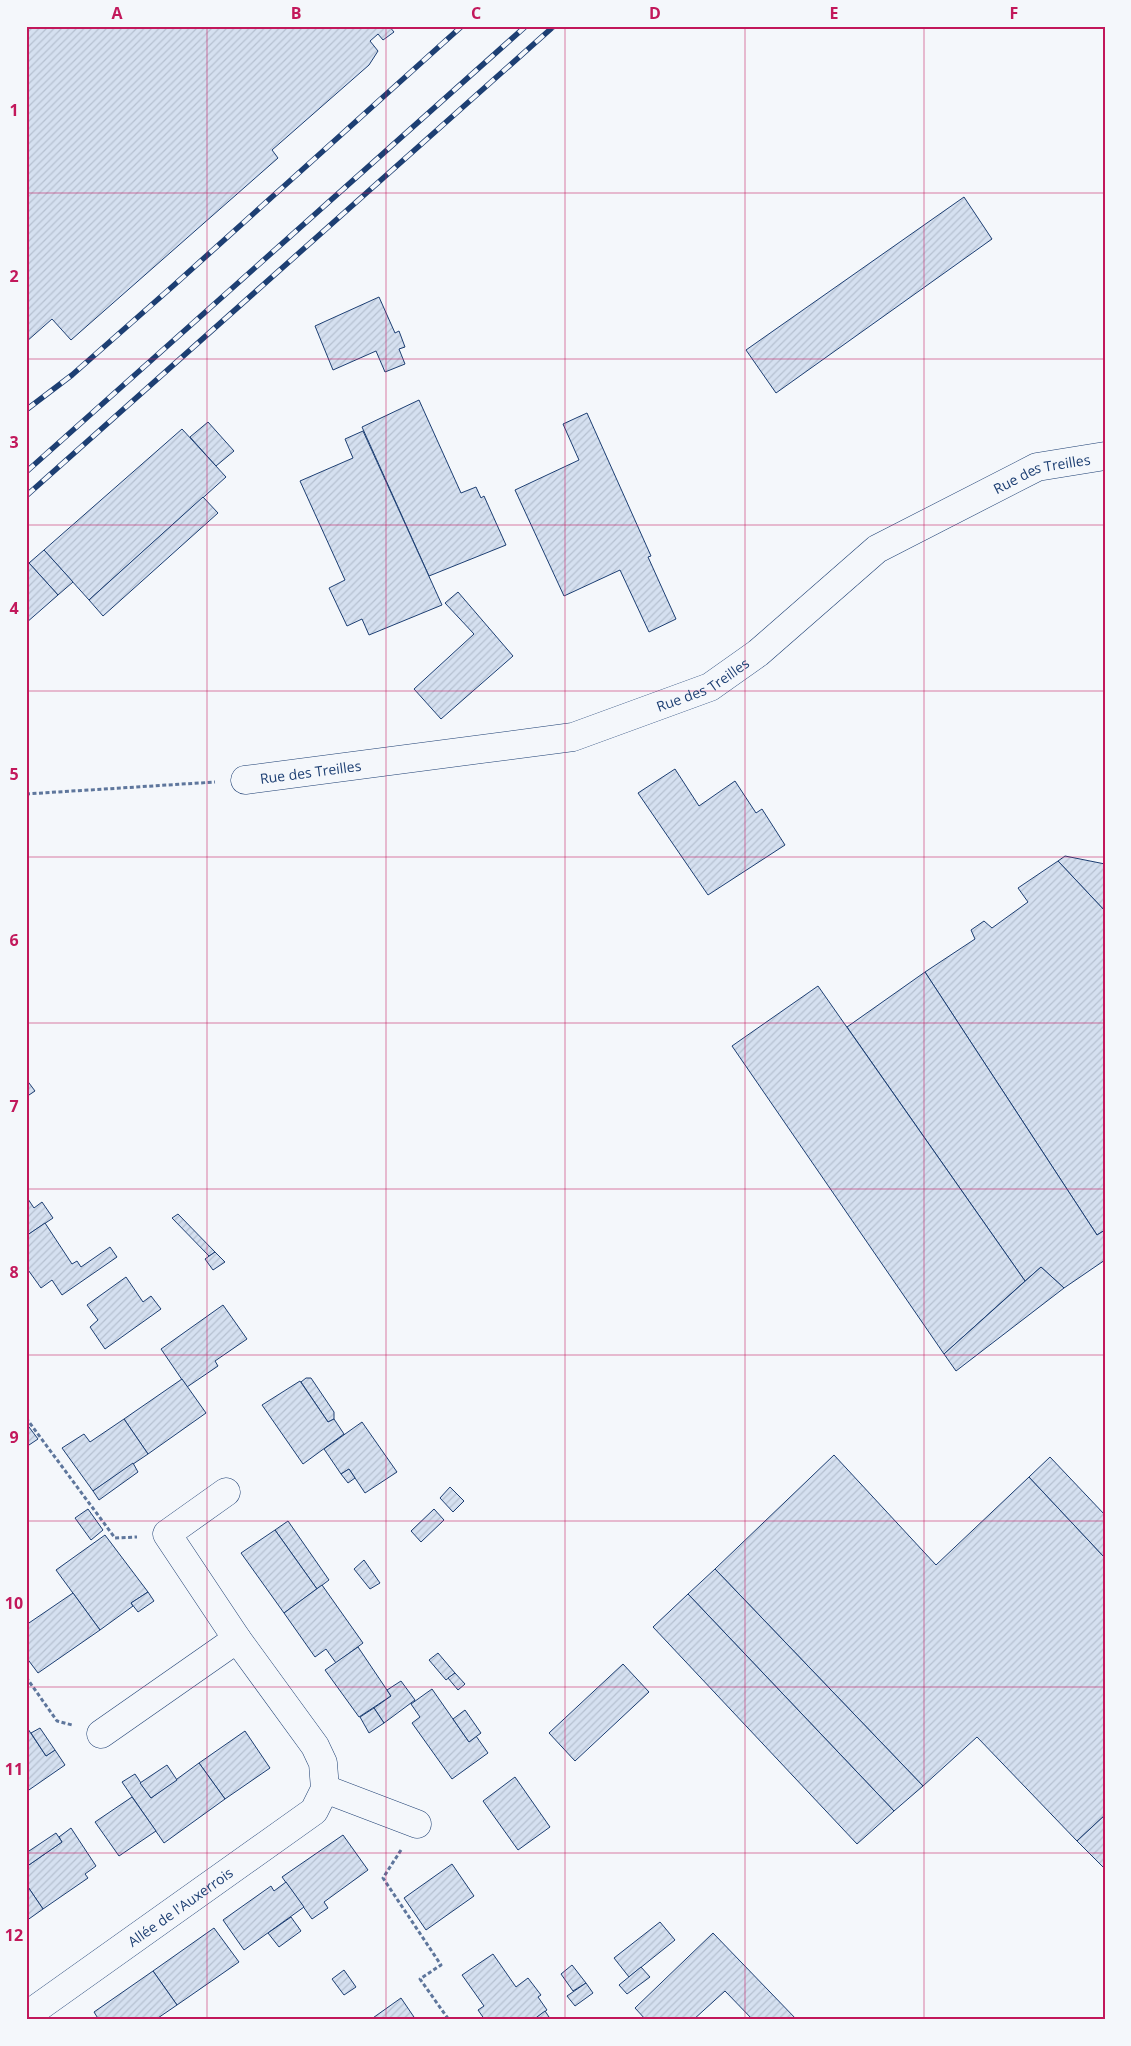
<svg xmlns="http://www.w3.org/2000/svg" width="1131" height="2046" font-family="'Open Sans',sans-serif">
<defs>
<pattern id="building-hatch" width="6" height="6" patternUnits="userSpaceOnUse" patternTransform="scale(1.25)"><rect width="6" height="6" fill="#d5e0f0"/><path d="M-1 1l2-2M0 6l6-6M5 7l2-2" fill="none" stroke="#b6c1d1"/></pattern>
</defs>
<rect width="100%" height="100%" fill="#f4f7fb"/>
<g fill="url(#building-hatch)" stroke="#1d3f73">
<polygon points="26,26 389,26 394,32 383,40 378,34 370,41 378,51 369,65 272,150 278,158 71,340 52,319 26,342"/>
<polygon points="964,197 992,239 776,393 746,350"/>
<polygon points="379,297 395,333 399,331 405,347 399,349 405,364 385,372 376,351 333,370 315,326"/>
<polygon points="419,400 461,493 476,487 481,498 484,496 506,545 429,576 362,427"/>
<polygon points="587,413 651,556 648,557 676,619 649,632 620,570 564,596 515,490 579,460 563,424"/>
<polygon points="208,422 234,451 216,466 190,437"/>
<polygon points="182,429 226,477 89,600 44,550"/>
<polygon points="363,431 442,605 369,635 362,619 347,626 329,588 345,580 300,481 353,458 345,439"/>
<polygon points="203,497 218,513 103,616 89,600"/>
<polygon points="44,550 73,582 58,595 29,563"/>
<polygon points="29,563 58,595 26,623 26,565"/>
<polygon points="458,592 513,656 441,719 414,689 474,634 445,603"/>
<polygon points="675,769 699,806 735,781 756,813 762,809 785,845 708,895 638,793"/>
<polygon points="1065,856 1105,864 1105,911 1058,861"/>
<polygon points="1058,861 1105,911 1105,1230 1097,1235 925,972 975,939 971,930 984,921 992,928 1028,902 1018,888"/>
<polygon points="925,972 1097,1235 1105,1230 1105,1260 1064,1288 1041,1267 1025,1281 847,1027"/>
<polygon points="818,986 1025,1281 944,1354 732,1046"/>
<polygon points="26,1079 35,1091 26,1097"/>
<polygon points="26,1196 34,1208 42,1202 53,1218 26,1236"/>
<polygon points="178,1214 215,1252 209,1256 172,1218"/>
<polygon points="45,1223 72,1264 77,1261 81,1267 110,1247 117,1257 62,1295 52,1280 41,1288 26,1267 26,1236"/>
<polygon points="215,1252 225,1262 213,1270 205,1259"/>
<polygon points="1041,1267 1064,1288 956,1371 944,1354"/>
<polygon points="126,1277 143,1302 151,1296 161,1309 105,1349 90,1327 98,1320 87,1305"/>
<polygon points="223,1305 247,1339 215,1361 218,1366 187,1387 161,1349"/>
<polygon points="306,1378 311,1378 334,1412 334,1419 328,1422 301,1382"/>
<polygon points="182,1379 206,1413 148,1454 124,1419"/>
<polygon points="300,1381 328,1422 334,1419 344,1434 303,1464 262,1405"/>
<polygon points="124,1419 148,1454 93,1491 62,1448 84,1434 90,1442"/>
<polygon points="362,1422 397,1472 365,1493 349,1469 341,1474 324,1449"/>
<polygon points="26,1423 38,1439 26,1447"/>
<polygon points="834,1455 936,1565 1029,1477 1105,1558 1105,1815 1077,1841 977,1737 923,1786 715,1569"/>
<polygon points="1050,1457 1105,1515 1105,1558 1029,1477"/>
<polygon points="133,1463 138,1472 99,1500 93,1491"/>
<polygon points="349,1469 355,1478 348,1483 341,1474"/>
<polygon points="450,1487 464,1501 453,1512 440,1498"/>
<polygon points="88,1509 103,1530 91,1540 75,1518"/>
<polygon points="434,1509 444,1520 421,1542 411,1531"/>
<polygon points="288,1521 329,1580 317,1589 275,1530"/>
<polygon points="275,1530 317,1589 284,1613 241,1553"/>
<polygon points="105,1535 148,1592 131,1603 133,1606 100,1630 56,1570"/>
<polygon points="364,1560 380,1583 370,1589 354,1569"/>
<polygon points="715,1569 923,1786 894,1811 688,1594"/>
<polygon points="322,1585 363,1643 336,1663 326,1649 315,1657 284,1613"/>
<polygon points="148,1592 154,1601 138,1612 131,1603"/>
<polygon points="73,1593 100,1630 38,1673 26,1657 26,1625"/>
<polygon points="688,1594 894,1811 857,1844 653,1627"/>
<polygon points="358,1647 391,1696 359,1717 325,1670"/>
<polygon points="438,1653 455,1673 446,1680 429,1660"/>
<polygon points="623,1664 649,1692 575,1761 549,1733"/>
<polygon points="455,1673 465,1684 458,1690 448,1678"/>
<polygon points="401,1681 415,1700 384,1723 374,1708 391,1696 387,1690"/>
<polygon points="432,1689 469,1742 476,1736 488,1753 452,1779 412,1723 420,1717 411,1704"/>
<polygon points="374,1708 384,1723 369,1733 360,1717"/>
<polygon points="465,1710 481,1733 469,1742 453,1719"/>
<polygon points="26,1726 46,1756 55,1750 65,1765 26,1792"/>
<polygon points="40,1728 55,1750 46,1756 31,1733"/>
<polygon points="245,1731 270,1768 225,1799 199,1763"/>
<polygon points="199,1763 225,1799 164,1843 122,1782 135,1774 151,1798"/>
<polygon points="167,1765 177,1780 151,1798 140,1783"/>
<polygon points="515,1777 550,1827 518,1850 483,1801"/>
<polygon points="132,1797 156,1831 119,1856 95,1822"/>
<polygon points="1105,1815 1105,1869 1077,1841"/>
<polygon points="71,1828 96,1866 85,1874 88,1878 43,1909 26,1884 26,1867 62,1842 59,1837"/>
<polygon points="56,1833 62,1842 26,1867 26,1853"/>
<polygon points="343,1835 368,1870 324,1902 328,1908 312,1919 282,1877"/>
<polygon points="452,1864 474,1896 426,1930 404,1898"/>
<polygon points="286,1882 304,1907 244,1950 223,1920 271,1886 274,1891"/>
<polygon points="26,1884 43,1909 26,1921"/>
<polygon points="291,1917 301,1931 279,1947 268,1933"/>
<polygon points="660,1922 675,1940 629,1977 614,1958"/>
<polygon points="214,1928 239,1962 177,2005 153,1971"/>
<polygon points="713,1933 797,2020 753,2020 725,1991 693,2020 646,2020 635,2008"/>
<polygon points="493,1954 516,1987 528,1978 541,1995 538,1997 547,2010 533,2020 485,2020 478,2010 484,2006 462,1975"/>
<polygon points="572,1965 586,1983 573,1991 561,1974"/>
<polygon points="641,1967 650,1977 627,1994 619,1985"/>
<polygon points="344,1970 356,1987 344,1995 332,1979"/>
<polygon points="153,1971 177,2005 155,2020 99,2020 94,2012"/>
<polygon points="586,1983 593,1993 575,2006 567,1996"/>
<polygon points="401,1998 416,2020 370,2020"/>
<polygon points="545,2011 551,2020 533,2020"/>
</g>
<g fill="none" stroke-linecap="round" stroke-linejoin="round">
<g stroke="#1d3f73" stroke-width="29">
<g id="minor">
<path id="s1" d="M245,780l328,-43 137,-50 48,-34 119,-104 160,-82 68,-11"/>
<polyline points="101,1734 237,1639"/>
<polyline points="325,1789 417,1824"/>
<path id="s2" d="M26,2016l288,-205 11,-22 -2,-26 -8,-17 -78,-107 -70,-105 59,-42"/>
</g>
</g>
<g stroke="#5e769c" stroke-width="3" stroke-dasharray="4 2.5" stroke-linecap="butt">
<polyline points="26,794 215,782"/>
<polyline points="26,1418 115,1538 137,1537"/>
<polyline points="26,1677 57,1721 72,1725"/>
<polyline points="401,1850 383,1878 441,1965 420,1979 449,2020"/>
</g>
<use href="#minor" stroke="#f4f7fb" stroke-width="28"/>
<g stroke="#1d3f73" stroke-width="5.5">
<g id="rail">
<polyline points="26,410 72,375 173,286 462,26"/>
<polyline points="26,472 526,26"/>
<polyline points="26,496 554,26"/>
</g>
</g>
<use href="#rail" stroke="#f4f7fb" stroke-width="4" stroke-dasharray="11" stroke-linecap="butt"/>
</g>
<path fill="none" stroke="#c2185b" stroke-width="1" stroke-opacity="0.55" d="M207,26v1994M386,26v1994M565,26v1994M745,26v1994M924,26v1994M26,193h1079M26,359h1079M26,525h1079M26,691h1079M26,857h1079M26,1023h1079M26,1189h1079M26,1355h1079M26,1521h1079M26,1687h1079M26,1853h1079"/>
<g text-anchor="middle" dominant-baseline="central" stroke-width="4" stroke-linejoin="round" paint-order="stroke">
<g font-size="14" fill="#1d3f73" stroke="#f4f7fb">
<text stroke="none"><textPath href="#s1" startOffset="876">Rue des Treilles</textPath></text>
<text stroke="none"><textPath href="#s1" startOffset="471">Rue des Treilles</textPath></text>
<text stroke="none"><textPath href="#s1" startOffset="66">Rue des Treilles</textPath></text>
<text stroke="none"><textPath href="#s2" startOffset="189">Allée de l'Auxerrois</textPath></text>
</g>
</g>
<rect width="1131" height="2046" fill="none" stroke="#f4f7fb" stroke-width="55"/>
<rect x="28" y="28" width="1076" height="1990" fill="none" stroke="#c2185b" stroke-width="2"/>
<g font-size="16" text-anchor="middle" font-weight="bold" fill="#c2185b">
<text x="117" y="19">A</text>
<text x="296" y="19">B</text>
<text x="476" y="19">C</text>
<text x="655" y="19">D</text>
<text x="834" y="19">E</text>
<text x="1014" y="19">F</text>
<text x="14" y="116">1</text>
<text x="14" y="282">2</text>
<text x="14" y="448">3</text>
<text x="14" y="614">4</text>
<text x="14" y="780">5</text>
<text x="14" y="946">6</text>
<text x="14" y="1112">7</text>
<text x="14" y="1278">8</text>
<text x="14" y="1443">9</text>
<text x="14" y="1609">10</text>
<text x="14" y="1775">11</text>
<text x="14" y="1941">12</text>
</g>
</svg>
